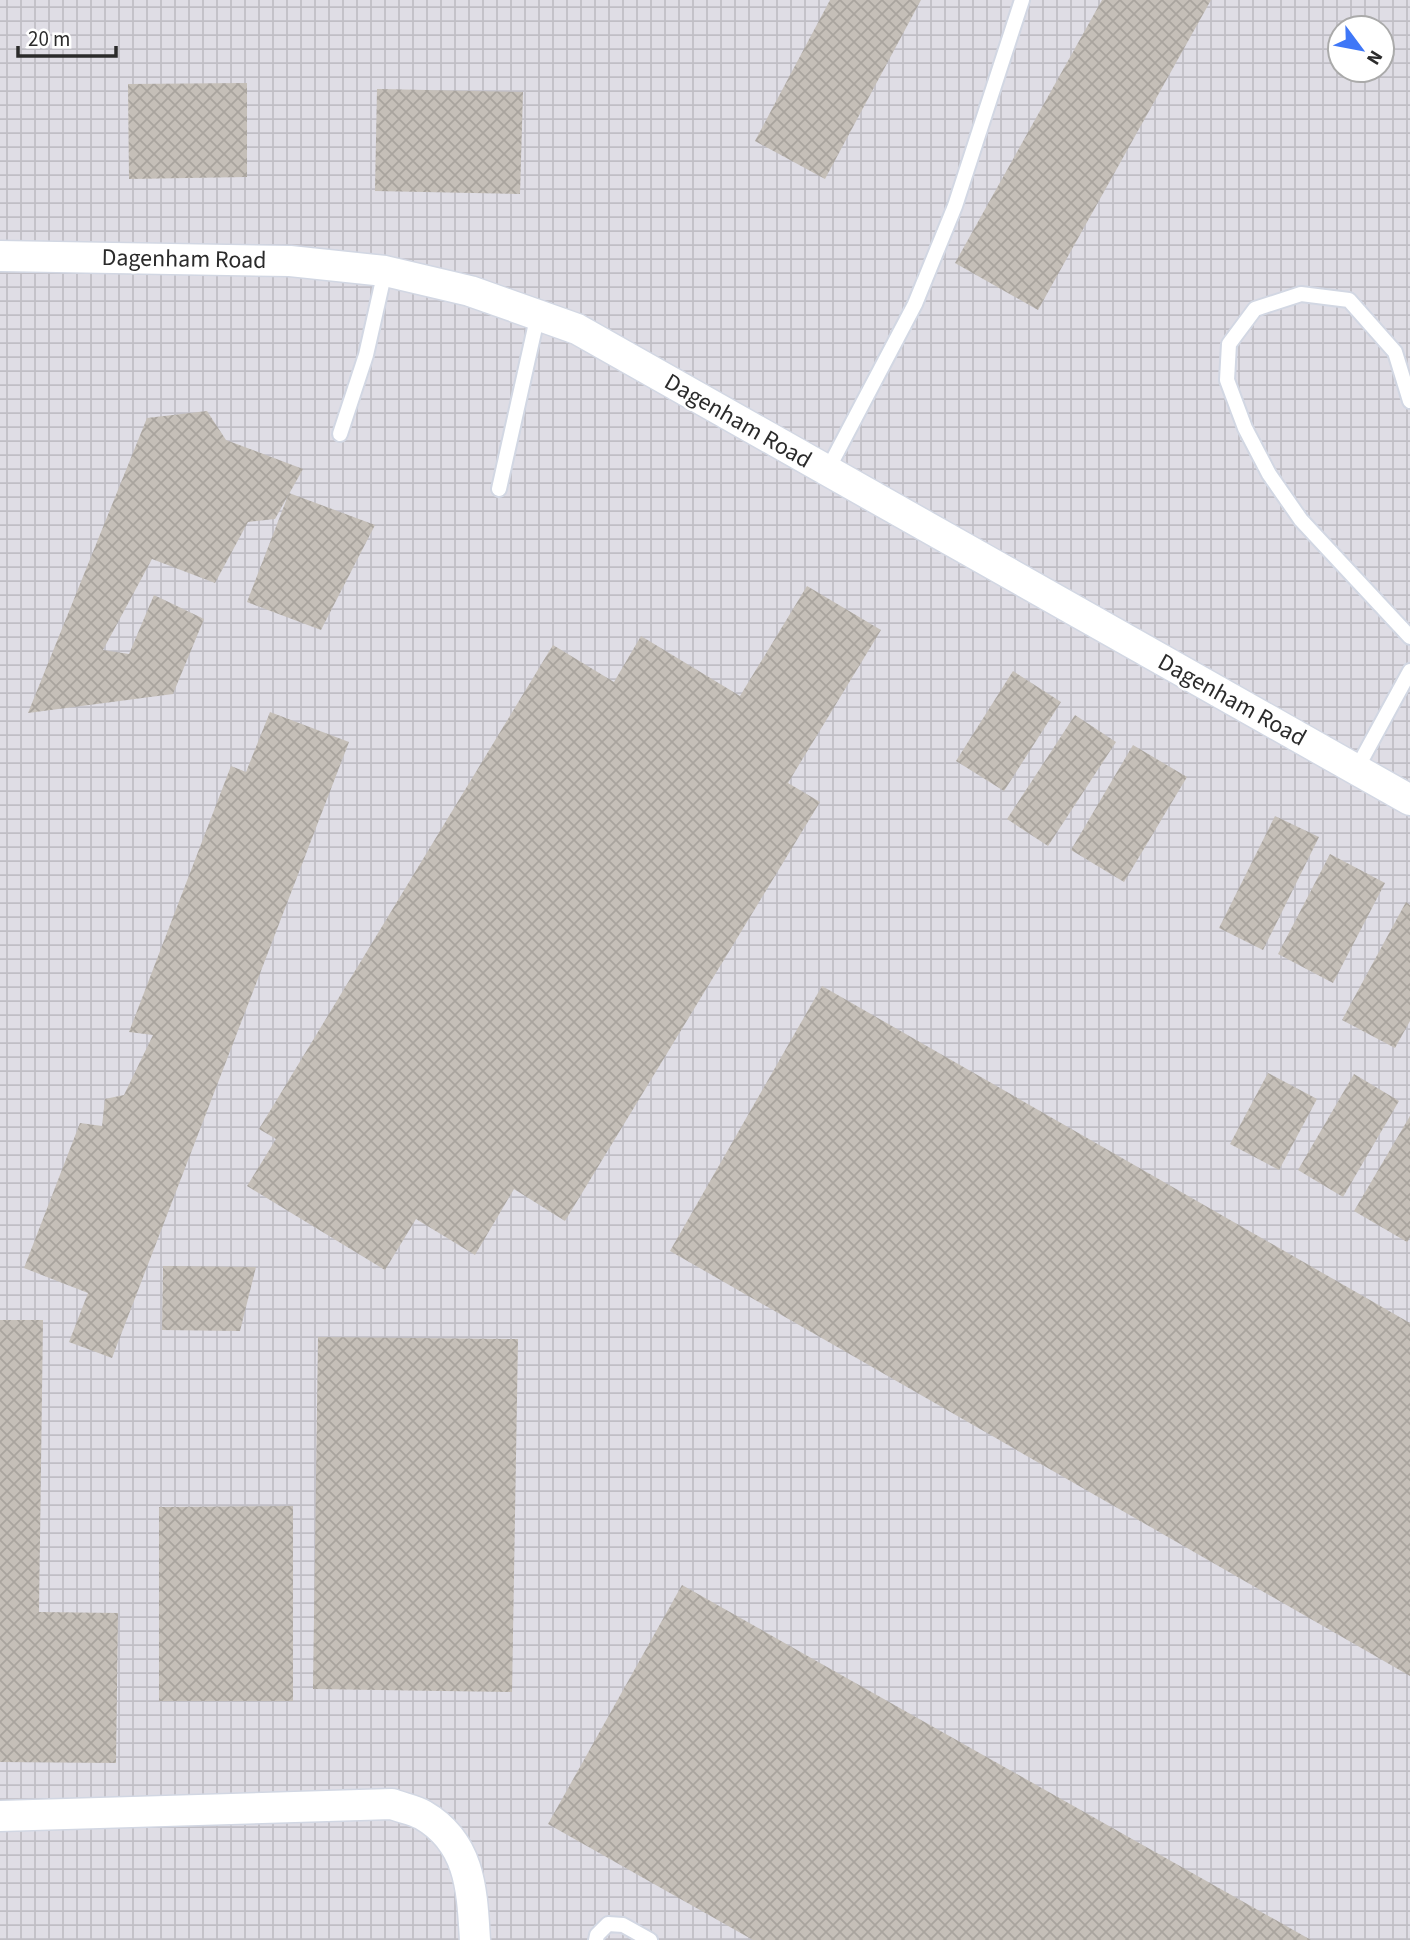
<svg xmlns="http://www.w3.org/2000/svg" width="1410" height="1940" font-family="'Source Sans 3',sans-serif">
<defs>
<pattern id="industrial-grid" width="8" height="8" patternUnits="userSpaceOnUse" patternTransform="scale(1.75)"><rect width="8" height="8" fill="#dfdde5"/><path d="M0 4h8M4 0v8" fill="none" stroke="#c0bec5"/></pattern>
<pattern id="building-cross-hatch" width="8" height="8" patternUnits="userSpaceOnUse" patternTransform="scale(1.75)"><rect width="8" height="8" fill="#c5bfb8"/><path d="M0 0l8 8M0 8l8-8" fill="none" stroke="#a9a49e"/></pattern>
</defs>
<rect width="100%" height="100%" fill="#ece4dd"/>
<path fill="url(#industrial-grid)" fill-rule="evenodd" d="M0,0h1410v1940h-1410zM1340,28h42v42h-42z"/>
<g fill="url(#building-cross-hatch)">
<polygon points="830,0 921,0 825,179 755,141"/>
<polygon points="1102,0 1211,0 1038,310 955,263"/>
<polygon points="247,83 247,177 129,179 128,84"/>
<polygon points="377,89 523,92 520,194 375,191"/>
<polygon points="207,411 226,440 303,469 275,519 248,522 215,583 152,559 103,650 129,654 154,595 204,619 173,694 28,713 147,418"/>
<polygon points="289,493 375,525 321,630 247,602"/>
<polygon points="807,586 881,630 788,783 820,802 565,1221 514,1189 475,1255 416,1219 385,1270 247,1186 276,1139 259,1129 553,645 614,682 641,636 740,696"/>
<polygon points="1013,671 1061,702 1004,791 956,761"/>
<polygon points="270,712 349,742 112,1358 69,1342 88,1293 24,1268 80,1123 102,1126 105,1099 124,1095 153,1035 129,1032 231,766 246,772"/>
<polygon points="1075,715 1116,742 1048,846 1007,819"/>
<polygon points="1133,745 1187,777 1124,882 1071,850"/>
<polygon points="1275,816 1319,837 1263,950 1219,928"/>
<polygon points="1330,854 1385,883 1333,983 1278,954"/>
<polygon points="1406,902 1410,905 1410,1021 1395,1048 1342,1020"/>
<polygon points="822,986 1410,1323 1410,1676 670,1251"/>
<polygon points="1268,1073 1317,1099 1279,1170 1230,1144"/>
<polygon points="1354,1074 1399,1101 1343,1197 1298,1170"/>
<polygon points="1410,1116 1410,1238 1407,1242 1354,1211"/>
<polygon points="163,1266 256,1267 240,1331 162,1330"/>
<polygon points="0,1320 43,1320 39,1612 118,1613 116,1763 0,1762"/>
<polygon points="318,1337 518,1339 512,1692 313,1689"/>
<polygon points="293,1506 293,1701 159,1701 159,1507"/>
<polygon points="682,1585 1311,1940 753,1940 548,1824"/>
</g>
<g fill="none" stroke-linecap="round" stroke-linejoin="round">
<g stroke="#d2d7e3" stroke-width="18">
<g id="lane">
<polyline points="1410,401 1395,352 1349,300 1301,294 1255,309 1229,344 1227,380 1245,428 1269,474 1301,520 1410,637"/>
<polyline points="340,434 366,355 385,271"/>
<polyline points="827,471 915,304 955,206 1022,0"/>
<polyline points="499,489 538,314"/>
<polyline points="1356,770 1410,671"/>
<polyline points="596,1940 597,1935 608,1924 623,1925 650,1940"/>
</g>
</g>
<g stroke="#d2d7e3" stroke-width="33">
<g id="street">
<polyline points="0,256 290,261 385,271 470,291 577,329 1410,800"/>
<path d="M0,1816l392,-12c10,4 22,6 31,11 48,28 49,76 52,125"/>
</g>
</g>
<use href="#lane" stroke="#fff" stroke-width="14"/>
<use href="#street" stroke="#fff" stroke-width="30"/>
</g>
<g text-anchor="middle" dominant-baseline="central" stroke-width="5" stroke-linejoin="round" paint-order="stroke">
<g font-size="24" fill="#2b2b2b" stroke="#fff">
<text transform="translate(184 259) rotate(1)">Dagenham Road</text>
<text transform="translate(738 421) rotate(30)">Dagenham Road</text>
<text transform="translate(1232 700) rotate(29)">Dagenham Road</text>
</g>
</g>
<g transform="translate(1361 49) rotate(122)"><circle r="33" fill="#ffffff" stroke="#aaaaaa" stroke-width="2"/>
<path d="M0-5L12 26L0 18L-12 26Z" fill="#3f77f7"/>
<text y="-10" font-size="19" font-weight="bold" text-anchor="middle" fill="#2b2b2b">N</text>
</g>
<path d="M18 46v10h98v-10" fill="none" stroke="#2b2b2b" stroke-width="3.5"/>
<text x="28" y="46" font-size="21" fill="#2b2b2b" stroke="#ffffff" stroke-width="5" paint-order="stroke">20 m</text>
</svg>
